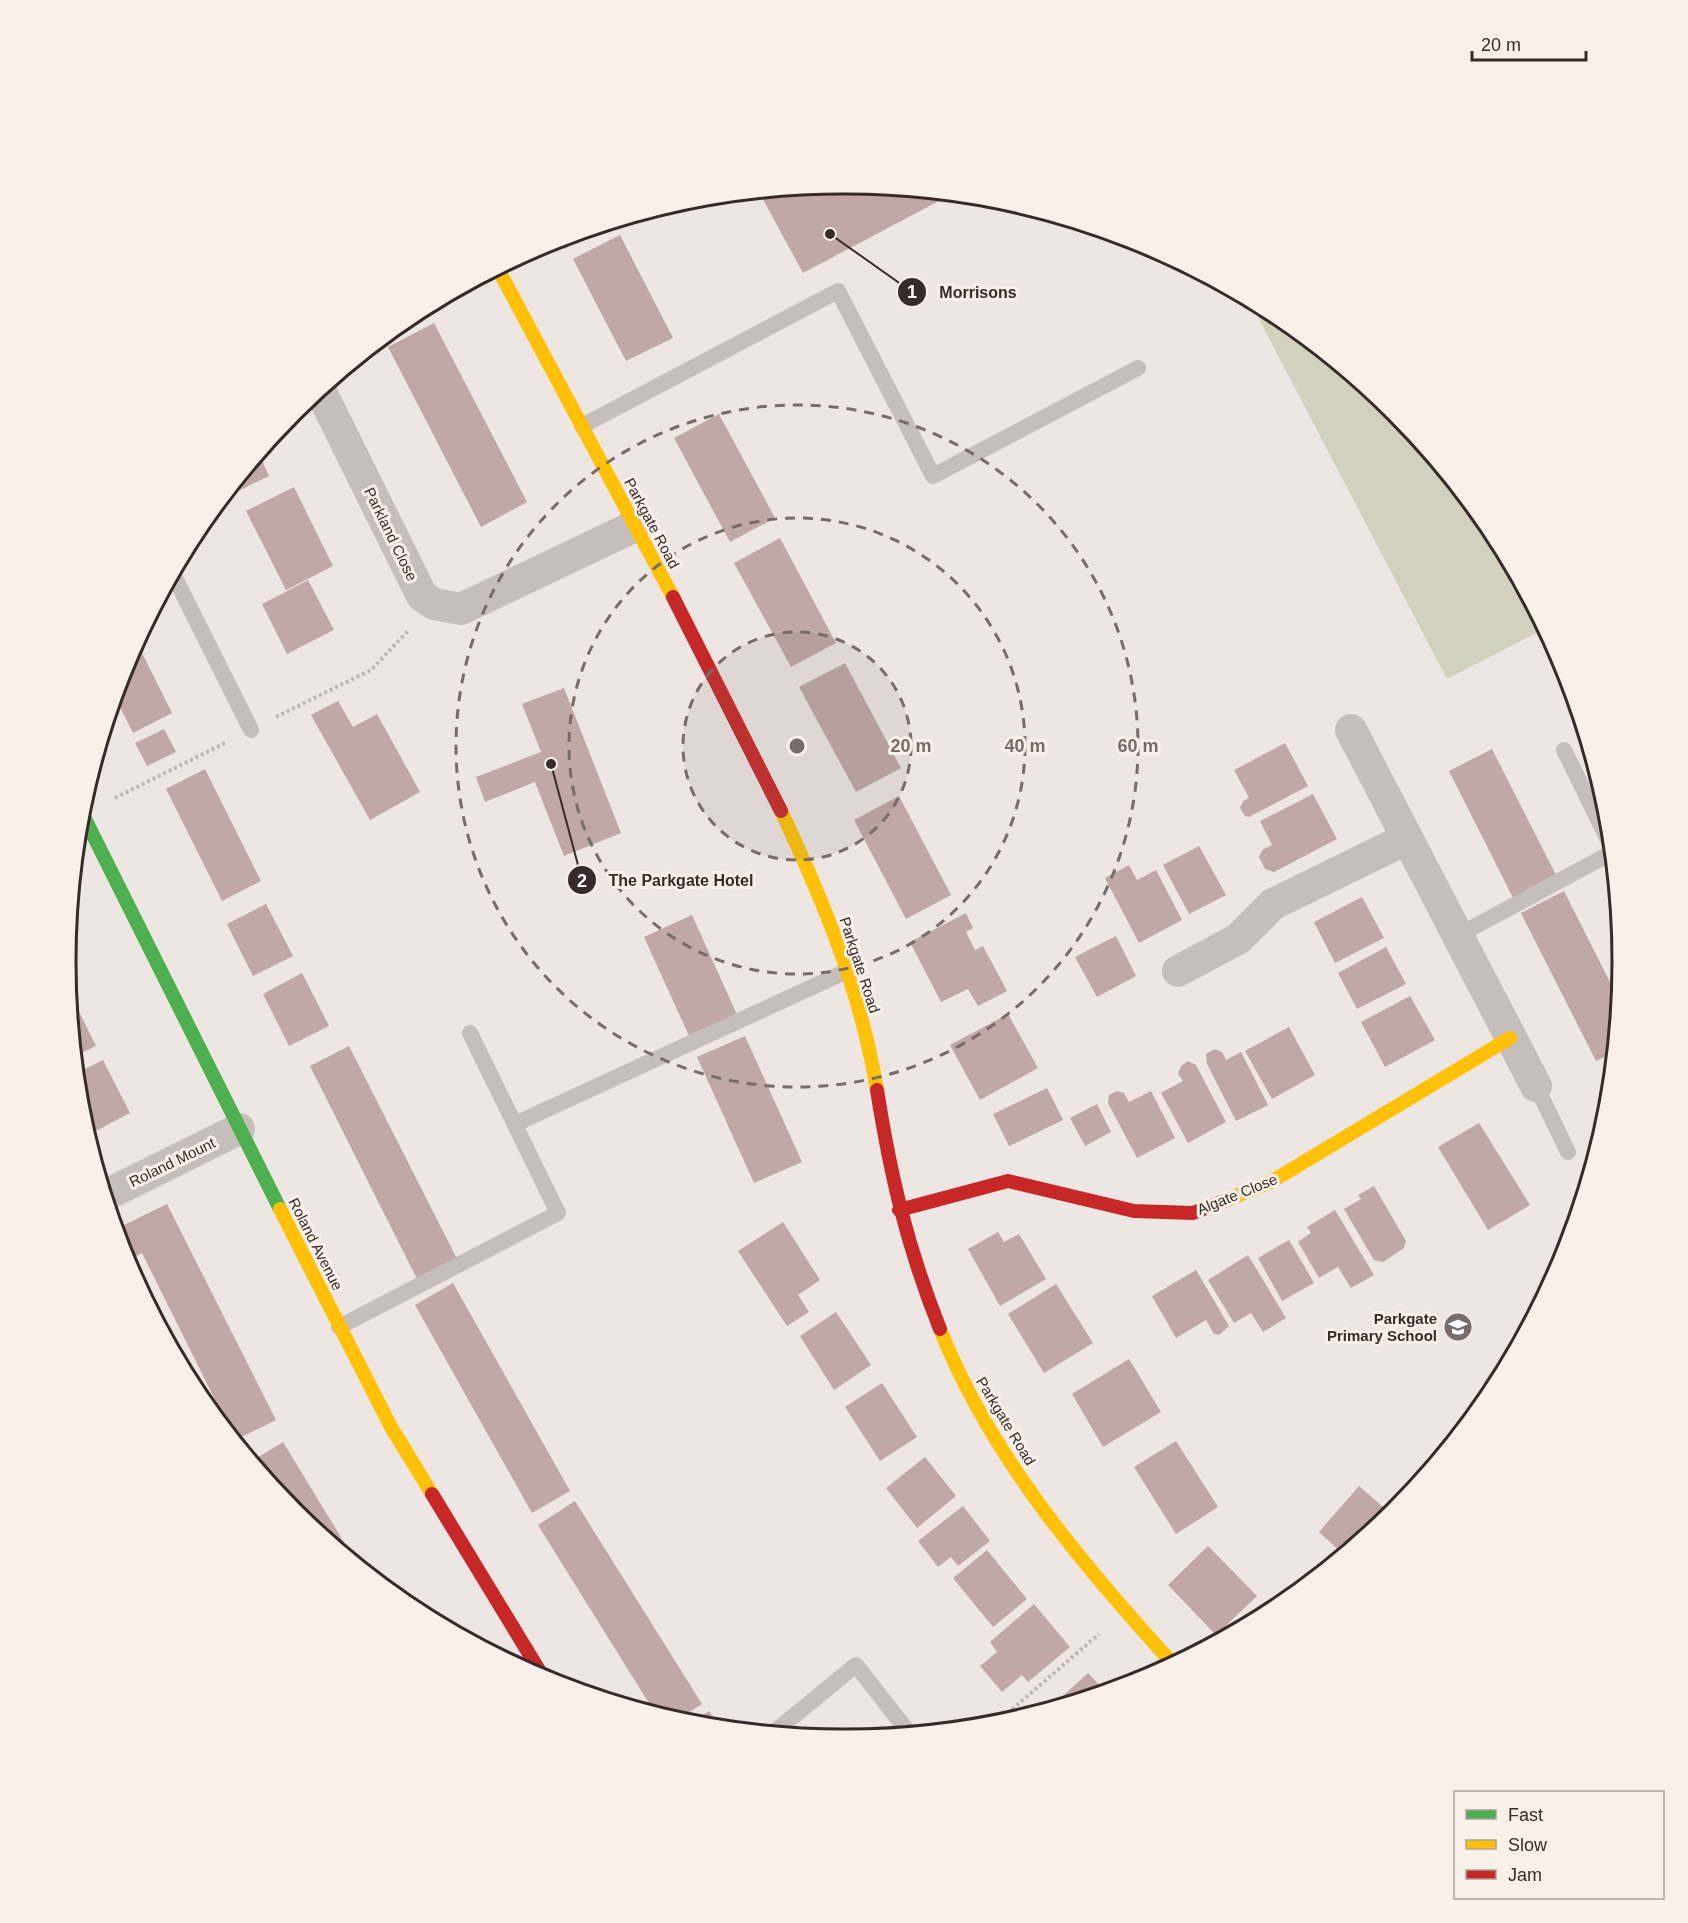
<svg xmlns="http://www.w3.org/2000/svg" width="1688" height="1923" font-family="Arial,sans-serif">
<rect width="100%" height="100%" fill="#ede6e2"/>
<polygon fill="#d1d1bd" points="1249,300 1277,315 1394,412 1491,530 1544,629 1447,679"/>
<g fill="#bfa8a5">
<polygon points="844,184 905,190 952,194 803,273 759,192"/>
<polygon points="592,229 565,249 558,239"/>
<polygon points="620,235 673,338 626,361 573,259"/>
<polygon points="434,323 527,502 481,527 388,347"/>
<polygon points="719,414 775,518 730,542 674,438"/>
<polygon points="259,454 269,476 222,499"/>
<polygon points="294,487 333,566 286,590 246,511"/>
<polygon points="780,538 836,643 791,667 734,563"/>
<polygon points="308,580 334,630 287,654 262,604"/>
<polygon points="137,643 172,713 133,733 115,697 125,663"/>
<polygon points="845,663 901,768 856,792 799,687"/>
<polygon points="564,688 621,833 564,856 535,782 485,802 476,777 541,752 522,704"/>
<polygon points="338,701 353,727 377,714 420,792 370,820 311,715"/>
<polygon points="164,729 176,752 147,766 135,743"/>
<polygon points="1285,743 1308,786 1249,817 1245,816 1240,808 1243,801 1249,798 1234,770"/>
<polygon points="1492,749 1557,877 1513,898 1449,771"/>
<polygon points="205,769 261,881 222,901 166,789"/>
<polygon points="1313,794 1337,839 1274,872 1265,869 1259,857 1262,850 1272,845 1260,821"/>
<polygon points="899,796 951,895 906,919 854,820"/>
<polygon points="1199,846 1226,895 1189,914 1163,865"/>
<polygon points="1129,865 1137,880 1156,870 1182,920 1139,943 1105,878"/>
<polygon points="1564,891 1618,998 1613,1053 1596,1061 1521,913"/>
<polygon points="1362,897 1384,938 1335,963 1314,922"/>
<polygon points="266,904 293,956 253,976 227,924"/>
<polygon points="966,913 973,928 966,932 975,950 983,946 1007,991 978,1006 968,989 941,1002 910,942"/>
<polygon points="692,915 738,1017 690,1038 644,937"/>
<polygon points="1116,936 1136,976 1097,997 1075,957"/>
<polygon points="1386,947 1406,984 1357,1009 1338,973"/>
<polygon points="302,973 329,1026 289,1046 263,994"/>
<polygon points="69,991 96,1046 75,1056"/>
<polygon points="1410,996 1435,1040 1385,1067 1361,1022"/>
<polygon points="1008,1014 1038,1068 980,1100 950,1045"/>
<polygon points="1289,1027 1315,1075 1272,1099 1245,1051"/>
<polygon points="745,1036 802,1162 754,1183 697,1057"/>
<polygon points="349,1046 457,1259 417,1279 310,1066"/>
<polygon points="1215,1049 1222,1052 1226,1060 1241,1052 1268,1105 1236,1121 1207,1064 1206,1054"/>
<polygon points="103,1060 130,1113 90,1134 81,1113 77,1073"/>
<polygon points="1188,1061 1196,1065 1226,1122 1188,1143 1161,1093 1183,1081 1178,1074 1181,1066"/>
<polygon points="1047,1088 1063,1120 1009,1146 993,1114"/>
<polygon points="1117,1091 1124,1093 1129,1102 1151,1091 1175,1138 1137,1158 1108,1103 1109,1095"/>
<polygon points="1097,1104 1111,1132 1085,1146 1070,1118"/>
<polygon points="1479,1123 1530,1205 1488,1230 1438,1147"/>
<polygon points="1374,1186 1406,1241 1404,1248 1383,1262 1374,1260 1344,1209 1361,1199 1358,1195"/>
<polygon points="167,1204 276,1420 235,1440 142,1253 126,1261 116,1229"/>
<polygon points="1335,1210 1374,1275 1351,1288 1338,1267 1319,1278 1298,1242 1311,1233 1307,1227"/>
<polygon points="783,1222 820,1280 798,1295 809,1312 787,1326 738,1251"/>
<polygon points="998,1232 1004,1242 1019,1234 1046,1279 1000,1306 968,1249"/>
<polygon points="1289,1240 1314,1283 1282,1301 1258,1258"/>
<polygon points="1248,1255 1286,1318 1263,1332 1251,1313 1234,1323 1208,1280"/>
<polygon points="1196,1270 1229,1326 1219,1335 1214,1334 1206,1320 1176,1338 1152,1296"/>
<polygon points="453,1283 570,1491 532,1513 415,1305"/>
<polygon points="1056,1284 1093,1343 1044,1373 1008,1314"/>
<polygon points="836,1312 871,1365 834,1390 800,1336"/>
<polygon points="1129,1359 1161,1412 1103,1447 1072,1394"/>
<polygon points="882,1383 917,1437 880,1461 845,1407"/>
<polygon points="1176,1441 1218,1507 1176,1534 1134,1467"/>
<polygon points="283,1442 356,1562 294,1511 252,1461"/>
<polygon points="925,1457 956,1496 917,1528 886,1488"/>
<polygon points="1359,1486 1391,1514 1343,1554 1319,1532"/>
<polygon points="575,1501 702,1704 677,1720 655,1713 538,1525"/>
<polygon points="963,1506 990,1541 958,1566 951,1557 938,1567 918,1541"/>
<polygon points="1208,1546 1257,1596 1216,1635 1168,1585"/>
<polygon points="987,1550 1027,1599 993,1627 953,1578"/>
<polygon points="1277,1599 1282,1604 1255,1620 1255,1619"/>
<polygon points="1034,1604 1070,1647 1028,1682 1022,1675 1002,1692 980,1666 997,1652 990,1642"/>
<polygon points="1088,1673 1105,1691 1058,1706 1055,1703"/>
<polygon points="709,1711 719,1727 689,1724"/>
</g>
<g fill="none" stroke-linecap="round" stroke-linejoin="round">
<g stroke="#beb7b4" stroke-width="4" stroke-dasharray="3 3" stroke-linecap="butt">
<polyline points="276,717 371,670 409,630"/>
<polyline points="115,798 227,742"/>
<polyline points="994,1725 1099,1634"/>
</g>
<g stroke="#c6bebb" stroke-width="16">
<polyline points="582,426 838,291 933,476 1138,368"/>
<polyline points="173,574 251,730"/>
<polyline points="1564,750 1610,844"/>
<polyline points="1457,936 1611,853"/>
<polyline points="1536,1086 1568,1152"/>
<polyline points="515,1124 847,971"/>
<polyline points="339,1327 558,1213 470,1033"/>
<polyline points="773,1733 856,1665 909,1733"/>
</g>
<g stroke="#c6bebb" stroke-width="32">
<polyline points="320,390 422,596 434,604 461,609 635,526"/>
<polyline points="1351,730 1536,1086"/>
<polyline points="1178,971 1238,939 1273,904 1406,839"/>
<polyline points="106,1195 239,1129"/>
</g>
<polyline stroke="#4caf50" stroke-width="14" points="81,811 280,1209"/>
<g stroke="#ffc107" stroke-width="14">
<polyline points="498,269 673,597"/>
<path d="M781,811c42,89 80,181 96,279"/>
<polyline points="1229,1199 1269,1183 1510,1038"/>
<polyline points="280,1209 391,1427 432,1494"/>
<path d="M940,1329c50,127 142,235 233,335"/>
</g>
<g stroke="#c62828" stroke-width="14">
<polyline points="673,597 781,811"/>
<path d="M877,1090c14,88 30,156 63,239"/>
<polyline points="899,1210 1008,1181 1134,1211 1193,1213 1229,1199"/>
<polyline points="432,1494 545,1680"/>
</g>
</g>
<circle cx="797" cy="746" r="114" fill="#776c6a" fill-opacity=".12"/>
<g fill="none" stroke="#776c6a" stroke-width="3" stroke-dasharray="10 8">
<circle cx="797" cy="746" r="114"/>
<circle cx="797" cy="746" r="228"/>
<circle cx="797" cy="746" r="341"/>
</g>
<defs>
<g id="school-disc" transform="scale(1.5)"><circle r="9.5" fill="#776c6a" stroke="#f9f0ea"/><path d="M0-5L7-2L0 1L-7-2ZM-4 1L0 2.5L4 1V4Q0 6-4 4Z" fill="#fff"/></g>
</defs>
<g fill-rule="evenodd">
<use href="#school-disc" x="1458" y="1327"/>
</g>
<g text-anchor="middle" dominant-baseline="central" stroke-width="6" stroke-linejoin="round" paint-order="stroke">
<g font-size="15" fill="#372b29" stroke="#f9f0ea">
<text transform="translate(652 523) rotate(62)">Parkgate Road</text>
<text transform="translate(391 534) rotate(64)">Parkland Close</text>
<text transform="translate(860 965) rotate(72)">Parkgate Road</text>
<text transform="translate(172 1162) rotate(-26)">Roland Mount</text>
<text transform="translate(1237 1194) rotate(-22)">Algate Close</text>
<text transform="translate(316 1244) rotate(63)">Roland Avenue</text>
<text transform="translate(1006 1421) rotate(59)">Parkgate Road</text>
</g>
<g font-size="15" font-weight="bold" fill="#372b29" stroke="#f9f0ea" text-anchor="end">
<text x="1437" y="1318">Parkgate<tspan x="1437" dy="17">Primary School</tspan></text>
</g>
</g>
<path d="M0 0H1688V1923H0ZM843 194H845A767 767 0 0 1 1612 961V962A767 767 0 0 1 845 1729H843A767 767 0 0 1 76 962V961A767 767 0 0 1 843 194Z" fill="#f9f0ea" fill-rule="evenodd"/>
<path fill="none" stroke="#372b29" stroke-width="3" d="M843 194H845A767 767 0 0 1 1612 961V962A767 767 0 0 1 845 1729H843A767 767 0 0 1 76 962V961A767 767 0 0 1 843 194Z"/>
<circle cx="797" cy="746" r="9" fill="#776c6a" stroke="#f9f0ea" stroke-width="3"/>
<g font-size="18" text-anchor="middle" font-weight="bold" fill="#776c6a" stroke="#f9f0ea" stroke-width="6" stroke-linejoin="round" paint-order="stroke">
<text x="911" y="752">20 m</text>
<text x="1025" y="752">40 m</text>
<text x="1138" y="752">60 m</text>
</g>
<path fill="none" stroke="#372b29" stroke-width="2" d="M830 234L912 292M551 764L582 880"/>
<g fill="#372b29" stroke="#f9f0ea" stroke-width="2">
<circle cx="830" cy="234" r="6"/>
<circle cx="551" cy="764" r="6"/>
<circle cx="912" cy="292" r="15"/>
<circle cx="582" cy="880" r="15"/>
</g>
<g font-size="18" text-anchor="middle" font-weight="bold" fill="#fff">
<text x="912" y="298">1</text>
<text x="582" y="887">2</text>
</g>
<g font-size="16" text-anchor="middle" font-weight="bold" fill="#372b29" stroke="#f9f0ea" stroke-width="6" stroke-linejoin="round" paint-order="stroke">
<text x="978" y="298">Morrisons</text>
<text x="681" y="886">The Parkgate Hotel</text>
</g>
<rect x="1454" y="1791" width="210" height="108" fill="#f9f0ea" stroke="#aba19d" stroke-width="1.5"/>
<rect x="1466" y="1810" width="30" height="9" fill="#4caf50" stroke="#aba19d" stroke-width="1.5"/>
<text x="1508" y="1821" font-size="18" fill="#372b29">Fast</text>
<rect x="1466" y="1840" width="30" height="9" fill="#ffc107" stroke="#aba19d" stroke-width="1.5"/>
<text x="1508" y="1851" font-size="18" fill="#372b29">Slow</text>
<rect x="1466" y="1870" width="30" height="9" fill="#c62828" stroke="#aba19d" stroke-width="1.5"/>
<text x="1508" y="1881" font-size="18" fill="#372b29">Jam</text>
<path d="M1472 51v9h114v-9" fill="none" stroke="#372b29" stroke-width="3"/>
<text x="1481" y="51" font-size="18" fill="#372b29" stroke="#f9f0ea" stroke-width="4.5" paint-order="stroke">20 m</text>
</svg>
